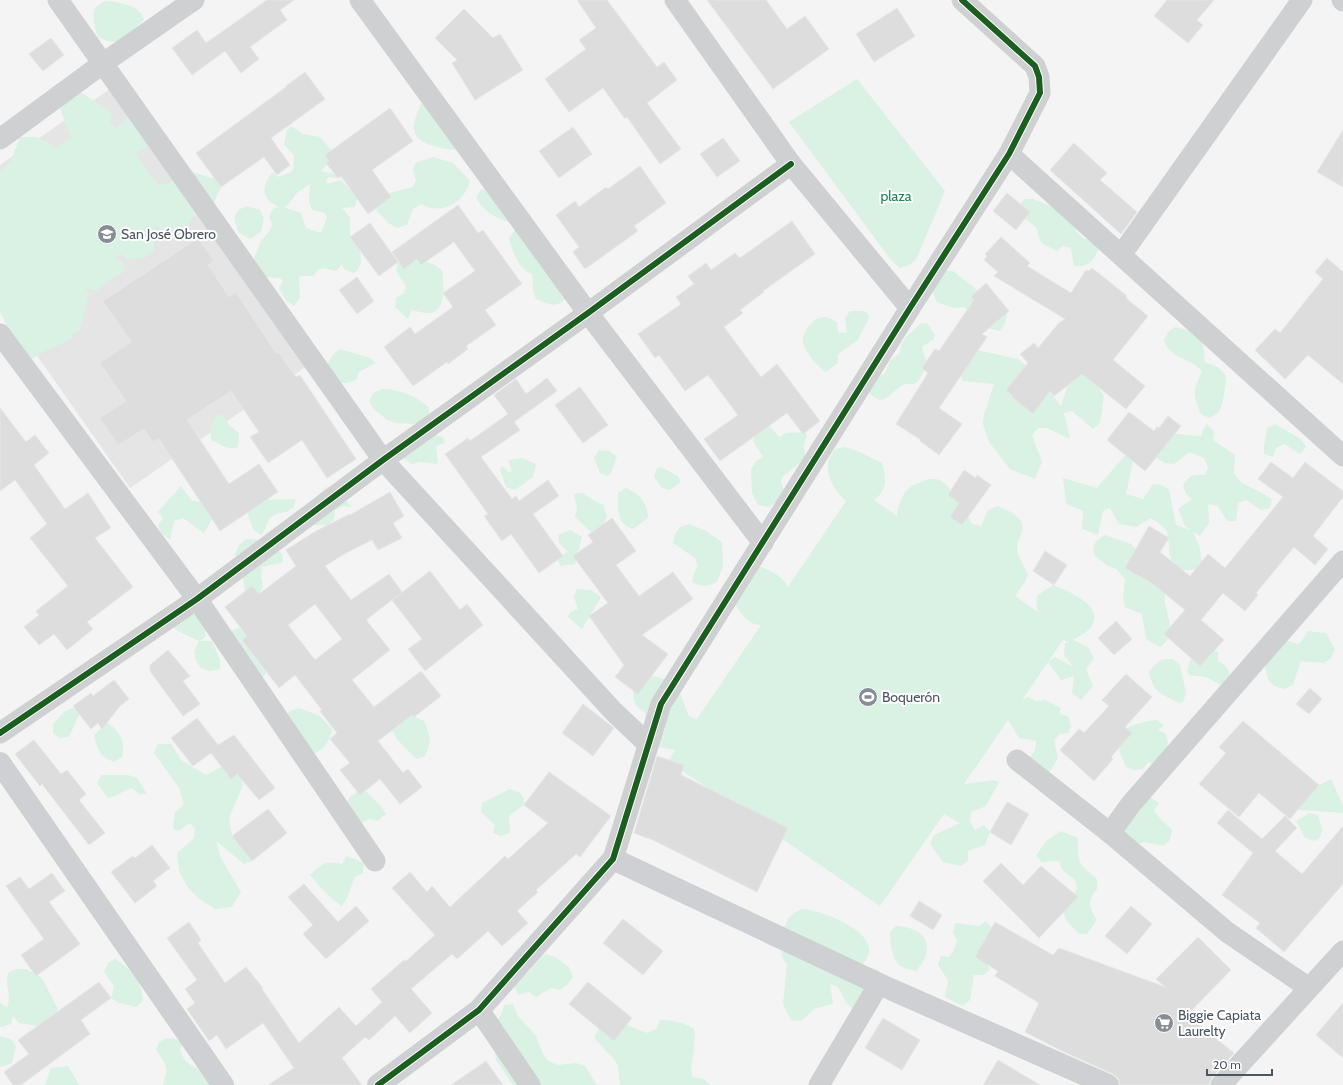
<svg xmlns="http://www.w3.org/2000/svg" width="1343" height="1085" font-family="Cabin,sans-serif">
<rect width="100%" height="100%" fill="#f4f4f4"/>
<polygon fill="#e6e5e6" points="113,87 307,366 130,488 0,303 0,165"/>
<g fill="#d9f2e3" fill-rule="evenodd">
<path d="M106,1c11,1 25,3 34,11 2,2 3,6 4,8 -17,13 -22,30 -46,17 -3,-8 -8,-25 -1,-31 3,-2 6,-4 9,-5z"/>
<polygon points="857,79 945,191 916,260 909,265 900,268 891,260 789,122"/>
<path d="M79,91l28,18 6,7 -3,6 6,7 11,-12 8,-2 22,21 -13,13 -9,5 24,31 10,-2 6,-6 12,-7 28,9 6,8 -10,22 -17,7 -6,7 -1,5 -11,9 -19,-10 -8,5 6,15c-5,13 -24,17 -34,7l-6,5 8,3 1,10 -17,10 -10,9 -11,-3 -4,-5 7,11 -9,35 -14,13 -17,7 -17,10 -14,-12 -18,-35v-140l11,-12 9,-23h16l15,7 2,5 18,-11 -13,-35z"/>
<path d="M425,95l34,55c-10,0 -19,-2 -28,-5 -29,-9 -14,-30 -6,-50z"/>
<path d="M291,126l12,8 17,3 13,15 -3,9 -9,10 17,4v3l-9,-1 -3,3 1,4 14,-4 16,18 -2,9 -13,1 8,10v19l10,7 1,19 -4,8 -4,2 -9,-4 -2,-5 -6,7 -13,-3 -4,1 -6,7h-14l1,22 -6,8 -7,-5 -8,-12 4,-8 -3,-3 -15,-1 -11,-14v-5l7,-17 10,-12 1,-5 -3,-8 5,-8 7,-1c-9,-2 -19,-10 -16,-21 1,-5 5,-10 7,-14l6,5 13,-5 2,-3 1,-14 -10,-10 3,-15zM310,184l-1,17 3,9 13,3 2,4 -6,16 -15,-5 -5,-15 -18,-6 4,-1 11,-14z"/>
<path d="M433,157l20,6 17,18c-6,22 -28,35 -49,23l-8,5 -6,16 -10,3 -7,-4 -14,-14 2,-9 8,-7 27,-7 3,-7 -3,-9 2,-8z"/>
<path d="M481,189l10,1 20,33c-15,-5 -27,-10 -35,-26z"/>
<path d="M1024,199h9l36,14 7,18 8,8h9l7,7c-5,13 -11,22 -26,20l-3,-18 -8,-2 -6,5 -16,-8 -5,-16 -14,-11 -3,-9z"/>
<polygon points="247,206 260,210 264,218 261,232 250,239 238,232 234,218 238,210"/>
<path d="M514,231l18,2 36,63c-12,13 -17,9 -32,3l-3,-8 -1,-17c-15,-6 -18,-21 -23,-35z"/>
<path d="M408,256l27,9 7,5c1,13 6,38 -11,43 -6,1 -14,-2 -19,-3l-4,9 -13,-12 1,-9 8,-5 2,-7 -10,-15 2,-9z"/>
<polygon points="945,271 953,271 981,293 999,299 1005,306 1007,314 1005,323 1000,331 982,327 973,312 963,307 954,308 937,302 933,293 932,284"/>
<path d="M850,311h14l4,3 1,4 -11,22 -20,14v9l-12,9c-8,-5 -21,-20 -23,-29 -1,-13 12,-29 26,-25 2,0 5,3 8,4l1,10 9,1 -2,-14z"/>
<path d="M927,323l8,12 -1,4 -12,8 5,17c-4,7 -6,19 -15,20 -3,0 -6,-1 -9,1 -15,8 -19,26 -36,5l2,-10 16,-7 5,-12 10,-8 1,-9 6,-8 13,-12z"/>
<path d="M1175,327c27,6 28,9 30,36 10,1 15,5 21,13 0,8 -3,32 -8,37 -2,2 -6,3 -9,5l-8,-4c-9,-22 -8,-22 1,-43l-8,-7 -17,-8 -8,-6 -5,-9 4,-9z"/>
<path d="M340,349l30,9 6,5 -17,9 -3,8 -9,3h-8l-12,-13c1,-10 4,-15 13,-21z"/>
<polygon points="973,349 1018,359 1036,374 1061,406 1069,382 1074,375 1083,375 1094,380 1104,396 1100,423 1093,429 1072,411 1064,413 1070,439 1047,428 1038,428 1032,435 1042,462 1035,479 1010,469 989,442 983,424 984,415 994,384 963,381 956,366"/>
<path d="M382,389c16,0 35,7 47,19v8l-14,8 -18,-1 -10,-3 -13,-11 -5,-8 4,-8z"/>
<path d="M217,415h5l8,11 9,7 -1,14c-9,4 -18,-3 -27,-7v-13z"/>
<path d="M1207,424l7,7 -1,9 22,15 -1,19 7,8 31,17 -2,9 -9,2 -15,-10 -8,3 -2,18h-9l-9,-15 -10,-2 1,19 -9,13 -7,-4 7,16 2,18c-13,8 -30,5 -32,-11 -2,-8 0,-17 -4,-25 -3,-5 -11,-9 -15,-12l-15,9 -17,-3 -9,-16 -7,3 -5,24 -16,-6 1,-18 -17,-7 -3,-26 34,10 29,-34 8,2 -8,38 17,5 10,-15 9,1 7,5 7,35 14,5 -5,-4 -7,-17 14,-10 -6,-5 -3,-9c7,-10 10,-11 22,-10l3,-8 -4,-9 -15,-6 -15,12 -10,-1 -14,-10 14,-20 37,3 3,-8z"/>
<polygon points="1275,424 1301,439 1306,447 1300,454 1284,444 1276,448 1273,457 1264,454 1264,446 1267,428"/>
<polygon points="769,425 779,437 786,433 805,432 807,436 804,444 805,459 783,476 781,481 784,491 780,500 769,507 758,505 752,493 751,470 756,461 763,457 753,441 757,427"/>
<polygon points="425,433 443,437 445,443 436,446 438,464 420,462 412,464 397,454"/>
<path d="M845,447l10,3 27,13c5,16 5,27 -8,37l23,16c1,-10 5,-24 15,-30 3,-2 8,-3 11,-5 6,-2 12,-4 18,0 10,5 26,32 31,43l9,2 7,-16 10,-4c10,5 27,10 24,25 -1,5 -5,11 -5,16 0,8 7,19 11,27l-3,8 -10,14 23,16 -2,-7 1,-9 8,-6 9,-5c15,7 51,20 37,42 -4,6 -12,9 -18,13l15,7 6,11 -8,11 7,17 -12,14 -9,-7 2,-17 -13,4 -13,-18 7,-5 19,10 -10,-11 1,-13 4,-1 -6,-2 -41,60 6,-3 8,4 9,-1 16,8 -2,6 9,2 3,9 -2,8 -9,1 -6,6 4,18 -9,15 -19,-16 5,-7 1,-9 -17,-3 -11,-18 -44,64 30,-4 5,2 -13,24 -15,6 -1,9 5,9 9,-5 6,7 -5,13 -17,6v10l-7,5 -18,-4 -13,-18 4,-9 26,-12 -16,-9 -64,92 -212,-145 7,-11 -17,-3 -13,-15v-20c-11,-6 -12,-11 -12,-24l16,-14 17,6 13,11 10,25 8,3 64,-94c-15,0 -23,-16 -30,-28l19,-34c15,5 31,10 38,24l58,-86c-10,-9 -20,-23 -18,-38 0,-4 5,-10 7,-14z"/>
<polygon points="599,450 609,451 617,456 611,473 608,476 600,473 594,458"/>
<polygon points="522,458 536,464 533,477 515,490 506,487 500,470 502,466 509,472 512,471 508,460"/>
<polygon points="661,467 678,476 681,482 670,490 662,488 654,477 657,468"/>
<polygon points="344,485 341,495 352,507 343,506 335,510 334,519 328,525 310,525 314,499 327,487"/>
<polygon points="181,486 192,501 201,502 213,517 204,533 183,518 174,521 170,539 162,534 158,526 163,518 158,512"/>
<path d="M626,488c13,5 22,16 22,30l-15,11c-17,-5 -15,-21 -15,-36z"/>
<polygon points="582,493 598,503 603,504 607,517 598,533 592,533 575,517 577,507 574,494"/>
<polygon points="296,499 294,507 287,512 278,513 270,518 262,535 254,531 248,515 249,506 257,500"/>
<path d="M689,524l17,7 16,11 1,23 -6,17c-11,5 -15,5 -25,0l2,-9 4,-7 -3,-8 -22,-15 2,-9 5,-7z"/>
<polygon points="570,530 582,537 575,564 560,566 557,558 568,552 559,543 558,535"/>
<path d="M1105,535l26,9 35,40c-1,8 -2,15 0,23 3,16 10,29 -6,40l-14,-8 -4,-25 -17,-7 -2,-9 2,-18 -8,-11 -9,-3 -14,-11c-2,-11 1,-14 11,-20z"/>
<path d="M246,539c15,0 27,6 37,16l-1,8 -20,4 -1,9 2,11 -4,7h-6l-8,-4 -3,-19 -7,-17 4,-9z"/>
<polygon points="577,589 591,590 601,597 582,629 568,617 570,612 578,609 574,597"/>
<path d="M183,611c19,6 20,3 23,25l-6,5h12l8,19v9l-10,2 -9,-3 -5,-7 -2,-9 5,-11c-10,-5 -23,-9 -30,-18z"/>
<polygon points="246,627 268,670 263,677 254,677 229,632 238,628"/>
<path d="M1308,631l18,2 9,16 -4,9 -7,5 -23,-2 -8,24 -9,4c-4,-1 -11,-3 -14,-7 -7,-11 -4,-26 -4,-38l14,-6 17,6 4,-2z"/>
<polygon points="1203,648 1218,652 1218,661 1226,666 1230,674 1221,685 1206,677 1189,675 1187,670 1192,656"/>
<path d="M1165,659h8l7,6 6,28 -3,9 -4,1c-17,-9 -27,-11 -30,-32l11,-11z"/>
<polygon points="73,708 81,711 69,737 59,738 53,733 53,724 65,711"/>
<path d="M299,708l21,8 12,13c-3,15 -8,20 -23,27l-26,-37 7,-8z"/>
<polygon points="406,713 424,721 428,731 430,740 428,749 424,757 416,759 396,738 392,730"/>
<polygon points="1157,720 1164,725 1158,730 1166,734 1168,743 1164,762 1157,766 1148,762 1143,769 1134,770 1126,767 1119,751 1123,733 1130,726 1148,721"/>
<path d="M107,723c13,7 19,20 15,34l-8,5c-16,-7 -16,-12 -20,-27z"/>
<polygon points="158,744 171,744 181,760 206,775 221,767 227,766 241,778 243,785 229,818 232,836 252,861 244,864 216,841 221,858 241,892 232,907 215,909 201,900 188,888 179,871 177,853 194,838 195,829 190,823 178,831 174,830 173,826 175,812 184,805 179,788 154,753"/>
<path d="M102,775h26l9,3 10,16h-8l-7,-6c-11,3 -13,8 -24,10l-11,-15z"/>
<polygon points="1331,779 1343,805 1343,813 1299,810 1295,806 1319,785"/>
<polygon points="510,789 519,792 524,799 524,805 509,816 510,833 501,836 493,833 495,825 481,812 482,803"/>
<polygon points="357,792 367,792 380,805 386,814 378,821 370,819 361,823 345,805 350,797"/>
<path d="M1150,797l9,6 -5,7c5,9 12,13 18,20l-2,10 -7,6 -17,-4 -18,4 -9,-29z"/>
<polygon points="1310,813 1318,815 1322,829 1320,838 1315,841 1305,838 1296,821"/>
<path d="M1061,831l17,7c0,24 -1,25 19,41v10c-10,10 -8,20 0,31l-10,14 -9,-1 -12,-13 -3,-9 14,-22 -2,-9 -13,-10 -3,-9 -17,1 -6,-6 10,-15z"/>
<path d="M346,856l9,3 9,4 -1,10 -8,4 -8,21 -5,8c-13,-8 -22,-19 -32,-31 12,-11 15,-15 32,-11z"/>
<path d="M802,909c18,1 64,18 67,39 1,6 -3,12 -7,17l17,5 1,23 -25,17 -8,-6 -9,-17 -8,-3 3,20 -19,5 -13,12 -10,-1 -8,-16 4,-39 -5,-8 -1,-10 3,-18 4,-10 6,-6z"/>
<polygon points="986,921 992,928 983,954 990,970 983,975 974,975 970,1000 962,1006 945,997 948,980 938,965 941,956 949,957 954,950 957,941 953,932 955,923 979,926"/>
<path d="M896,926c18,1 35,8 30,29 -1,5 -7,11 -9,16 -5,-1 -12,-2 -16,-5 -9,-5 -11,-24 -11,-34z"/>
<polygon points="546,954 555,957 569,967 573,977 568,984 560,990 551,988 536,997 529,992 518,995 514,986 518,977 527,974 539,960"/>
<path d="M115,959c15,8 28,25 28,42l-7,6 -17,-4 -8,-5 3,-12 -10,-14 4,-9z"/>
<path d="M17,969h9l16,9 16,31 -4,8 -7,6 -10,3 -18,-3 -6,-7 -2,8 -9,3 -2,-1v-23l7,4c6,-15 -4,-20 2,-35z"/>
<polygon points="513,1004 518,1016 536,1036 543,1054 548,1061 558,1065 576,1063 585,1066 597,1085 513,1085 496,1060 495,1051 504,1036 504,1027 497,1021 502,1013 504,1005"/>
<path d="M612,1019l35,14 9,-4 4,-9c12,0 23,2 34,9 3,16 -4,32 -2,48l11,2 8,6h-91l-2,-20 -5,-7 -19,-20 4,-8z"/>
<polygon points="0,1036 11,1039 16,1046 12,1063 4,1066 0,1067"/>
<path d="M167,1038l9,1 9,4 -5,5c4,18 11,15 24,25 4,4 7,8 11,12h-52c6,-19 4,-19 -7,-35l3,-8z"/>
<polygon points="68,1066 79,1085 45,1085 51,1068"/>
</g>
<g fill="#ddddde" stroke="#e5e6e7" fill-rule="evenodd">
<polygon points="267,0 294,0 280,10 287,20 250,47 259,59 241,73 225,51 192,75 172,48 197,30 206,43"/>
<polygon points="577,0 607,0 657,67 664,62 677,80 647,103 681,149 660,164 627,117 625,119 603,88 569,112 545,79 586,49 579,40 596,28"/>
<polygon points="707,0 766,0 787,29 805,16 829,49 773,89"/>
<polygon points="1167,0 1214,0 1197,20 1203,25 1188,43 1154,16"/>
<polygon points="897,8 915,36 874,62 856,34"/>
<polygon points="464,9 493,38 500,34 523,70 475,100 452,63 457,60 435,38"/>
<polygon points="51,38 64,55 43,71 29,54"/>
<polygon points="305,72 325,99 271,138 290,165 277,175 264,157 221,187 196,153 286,87 286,86"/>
<polygon points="390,108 413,141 372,170 391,197 368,214 341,176 338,178 326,163 329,161 325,155"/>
<polygon points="573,127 592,154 559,178 539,151"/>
<polygon points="1343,130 1343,187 1317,172"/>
<polygon points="723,138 740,161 717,177 700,154"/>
<polygon points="1074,143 1107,173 1100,180 1137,212 1121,234 1050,170"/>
<polygon points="640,166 666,203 634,226 638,231 585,269 573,252 579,247 556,215 575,201 579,207 606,187 608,189"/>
<polygon points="1007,193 1030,212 1016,230 993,211"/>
<polygon points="458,205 478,233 483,230 522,284 485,310 496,325 466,346 468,349 448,364 447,362 413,386 384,347 410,327 415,334 453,307 443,293 475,271 454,242 421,265 417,259 404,269 392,252"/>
<polygon points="792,221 815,254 763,291 764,292 740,310 743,313 724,327 761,377 777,364 820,421 803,434 787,413 720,461 704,439 738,415 708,375 685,391 659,355 655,358 638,334 681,304 676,297 694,284 688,276 706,263 711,270 735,253 740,258"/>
<polygon points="370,223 398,262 379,276 350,237"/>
<polygon points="1001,237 1030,263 1027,266 1071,293 1086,270 1089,271 1092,268 1127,296 1126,297 1128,300 1148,316 1113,360 1145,386 1126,409 1082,374 1054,396 1050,391 1033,414 1012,397 1013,396 1006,390 1028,363 1020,354 1034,343 1038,348 1059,323 1065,319 994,276 998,272 984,260 987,256 985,254"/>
<polygon points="198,238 214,261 208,265 229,297 236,292 276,353 278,352 296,377 300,375 356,459 327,478 302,440 268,463 250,437 259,432 231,391 187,420 229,484 259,464 278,492 220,531 159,439 153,442 144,429 118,445 100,418 126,401 100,363 131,342 103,301"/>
<polygon points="1327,258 1343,272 1343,384 1308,355 1285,379 1255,350 1275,329 1280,333 1323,279 1315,272"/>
<polygon points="357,277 374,301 357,314 339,290"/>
<polygon points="986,283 1009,311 982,334 987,337 939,408 962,424 939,455 920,441 921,440 896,424 928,373 922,368 935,349 939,351 974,300 971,297"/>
<polygon points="547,378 557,391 514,422 520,430 481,457 512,499 516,496 519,501 548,480 559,496 533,514 563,556 539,573 511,534 502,541 484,516 488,514 445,454 468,438 470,441 508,414 494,395 516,379 526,394"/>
<polygon points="580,387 608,425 583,443 555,405"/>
<polygon points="0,408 26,442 35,435 49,453 34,465 65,509 88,493 111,528 95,538 133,587 87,622 93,629 67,650 54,634 39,645 24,627 39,615 36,611 68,586 30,538 47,524 15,480 0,491"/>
<polygon points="1129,412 1154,431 1157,427 1159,428 1168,416 1181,426 1145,471 1107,440"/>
<polygon points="1271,462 1293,478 1305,462 1343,491 1343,497 1313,536 1328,549 1315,565 1294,547 1256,593 1258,595 1245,611 1223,593 1201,620 1224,640 1200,666 1164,634 1185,610 1152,583 1125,568 1149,526 1169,538 1160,552 1190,576 1208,554 1225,568 1283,497 1258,479"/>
<polygon points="964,470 976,478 977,475 991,485 962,525 950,517 959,503 948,495"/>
<path d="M390,492l14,24 -11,7 9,15 -24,12 -6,-10 -26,13 -21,13 26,34 38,-26 13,18 -36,28 24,30 -38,30 22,27 47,-36 20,25 -27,21 -2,-2 -34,26 25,32 5,-4 14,18 -22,17 -20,-25 -20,16 -20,-25 10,-7 -20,-24 7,-6 -17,-22 2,-1 -27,-35 -16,13 -37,-48 5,-4 -22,-29 27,-21 7,8 37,-28 -10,-16 30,-19 34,-17v1zM315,604l27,35 -27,21 -27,-35z"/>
<polygon points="612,518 636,551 616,565 639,596 673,572 693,599 642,635 668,654 638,694 615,677 624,665 589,616 608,603 573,556 593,542 588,535"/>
<polygon points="1045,551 1067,565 1054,585 1033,571"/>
<polygon points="430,571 460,610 467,604 483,625 425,671 408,649 422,639 392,600"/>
<polygon points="1116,621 1132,639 1114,655 1098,638"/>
<polygon points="168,650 190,676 183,681 200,704 183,716 150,671 150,665"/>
<polygon points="1126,674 1152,697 1125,727 1132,733 1111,757 1113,759 1094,781 1060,750 1079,729 1084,733 1109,706 1102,700"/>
<polygon points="114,680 129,699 120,706 102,729 98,723 91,729 73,706 91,693 93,696"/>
<polygon points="1310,688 1322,699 1309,714 1296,704"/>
<polygon points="583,704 614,728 593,756 562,733"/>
<polygon points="197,718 218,745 234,735 275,788 259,800 237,774 231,779 211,753 193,766 171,738"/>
<polygon points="1243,721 1319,785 1290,819 1259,793 1239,817 1199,784 1226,753 1219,747"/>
<polygon points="34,740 61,774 67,770 86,794 79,800 105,833 89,845 42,784 40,786 15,754"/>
<polygon points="657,756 684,765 681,775 788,828 757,892 653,840 634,833"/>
<polygon points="549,772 611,816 580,857 576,854 536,890 538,892 517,911 528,923 502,946 488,931 457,959 452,954 411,989 432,1013 410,1033 395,1016 369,1040 365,1037 342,1058 362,1085 268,1085 294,1068 263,1023 226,1049 217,1035 209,1041 187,1009 195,1003 185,989 197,980 167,938 189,922 201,940 198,943 225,983 246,967 263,988 262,989 299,1043 339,1007 356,1026 382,1002 371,989 404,960 406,961 435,935 392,888 410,872 427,892 432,886 450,907 505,856 508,859 548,823 524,805"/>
<polygon points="1007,802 1029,814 1011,845 990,832"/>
<polygon points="268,809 287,833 252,861 232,836"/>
<polygon points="1228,810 1262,839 1285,816 1297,828 1275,851 1302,874 1343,826 1343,884 1284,952 1256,928 1260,923 1222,895 1253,853 1217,823"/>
<polygon points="152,845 170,868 153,881 157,886 135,903 111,872 133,856 135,858"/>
<polygon points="1001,863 1023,885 1041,866 1078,897 1039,938 983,881"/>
<polygon points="52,873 65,891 49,902 80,944 36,976 21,955 44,939 6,886 20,877 29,889"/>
<polygon points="304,884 338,922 356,906 369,921 326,959 303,934 313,925 288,897"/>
<polygon points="919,901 942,915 933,930 910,916"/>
<polygon points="1131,906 1152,924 1127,954 1105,936"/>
<polygon points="623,919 663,951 643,975 603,943"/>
<polygon points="995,922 1053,955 1059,948 1165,987 1156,979 1198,937 1231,970 1187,1015 1234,1053 1212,1077 1209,1085 1120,1085 1118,1078 1113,1074 1060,1050 1025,1032 1039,1003 995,976 998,971 975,957"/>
<polygon points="99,982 111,998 81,1020 90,1034 21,1085 13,1085 4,1072 29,1054 18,1040"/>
<polygon points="588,982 632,1018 614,1041 569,1004"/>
<polygon points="1343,1003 1343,1058 1316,1035"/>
<polygon points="883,1018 920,1040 902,1070 865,1048"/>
<polygon points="998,1060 1040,1085 983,1085"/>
<polygon points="486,1061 503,1085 451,1085"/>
</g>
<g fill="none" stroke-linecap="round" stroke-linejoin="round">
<g stroke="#ced0d2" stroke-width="21">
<polyline points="58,0 383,460 614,712 648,744"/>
<polyline points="360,0 588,313 763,543"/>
<polyline points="675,0 791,164 910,308"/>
<polyline points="1342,0 1343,1"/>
<polyline points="0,139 102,64 194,0"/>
<polyline points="1009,154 1343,456"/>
<polyline points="1121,255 1302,0"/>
<polyline points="0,334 197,599 375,861"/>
<polyline points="0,733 197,599 383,460 588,313 791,164"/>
<polyline points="1017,760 1110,833 1227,932 1309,988"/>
<polyline points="1110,833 1131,804 1343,561"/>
<polyline points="613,859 661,704 910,308 1009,154 1040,93 1039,77 1035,66 962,0"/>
<polyline points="479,1010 530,1085"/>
<polyline points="819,1085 879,984"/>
<polyline points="1221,1085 1343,951"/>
</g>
<g stroke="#ced0d4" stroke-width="22">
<polyline points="0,763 223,1085"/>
<polyline points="378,1085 479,1010 613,859 879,984 1108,1085"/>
</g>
<g stroke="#fff" stroke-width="8">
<g id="cycleway">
<polyline points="0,733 197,599 383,460 588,313 791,164"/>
<polyline points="378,1085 479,1010 613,859 661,704 910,308 1009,154 1040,93 1039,77 1035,66 962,0"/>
</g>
</g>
<use href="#cycleway" stroke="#1b5e20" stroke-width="6"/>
</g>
<defs>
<g id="school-disc" transform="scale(1)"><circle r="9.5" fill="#868d94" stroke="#fff"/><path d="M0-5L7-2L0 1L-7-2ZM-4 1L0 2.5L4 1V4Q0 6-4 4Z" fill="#fff"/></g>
<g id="stadium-disc" transform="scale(1)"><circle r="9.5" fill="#868d94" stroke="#fff"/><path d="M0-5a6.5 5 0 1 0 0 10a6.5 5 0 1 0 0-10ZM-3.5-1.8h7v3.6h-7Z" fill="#fff"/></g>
<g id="supermarket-disc" transform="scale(1)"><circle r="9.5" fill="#868d94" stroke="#fff"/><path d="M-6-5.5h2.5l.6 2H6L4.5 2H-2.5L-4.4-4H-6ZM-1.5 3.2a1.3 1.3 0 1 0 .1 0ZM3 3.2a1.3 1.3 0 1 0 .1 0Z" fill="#fff"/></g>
</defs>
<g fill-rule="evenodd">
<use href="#school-disc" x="107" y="234"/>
<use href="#stadium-disc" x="868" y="697"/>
<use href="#supermarket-disc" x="1164" y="1023"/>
</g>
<g text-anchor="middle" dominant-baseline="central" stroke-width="4" stroke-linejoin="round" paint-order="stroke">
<g font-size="14" fill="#17864f" stroke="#fff">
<text x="896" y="196">plaza</text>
</g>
<g font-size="14" fill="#4a5661" stroke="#fff" text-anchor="start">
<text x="121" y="234">San José Obrero</text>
<text x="882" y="697">Boquerón</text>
<text x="1178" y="1015">Biggie Capiata<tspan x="1178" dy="16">Laurelty</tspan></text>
</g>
</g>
<path d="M1207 1069v6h65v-6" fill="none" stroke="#4a5661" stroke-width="2"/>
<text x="1213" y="1069" font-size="12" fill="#4a5661" stroke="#ffffff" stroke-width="3" paint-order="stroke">20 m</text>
</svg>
